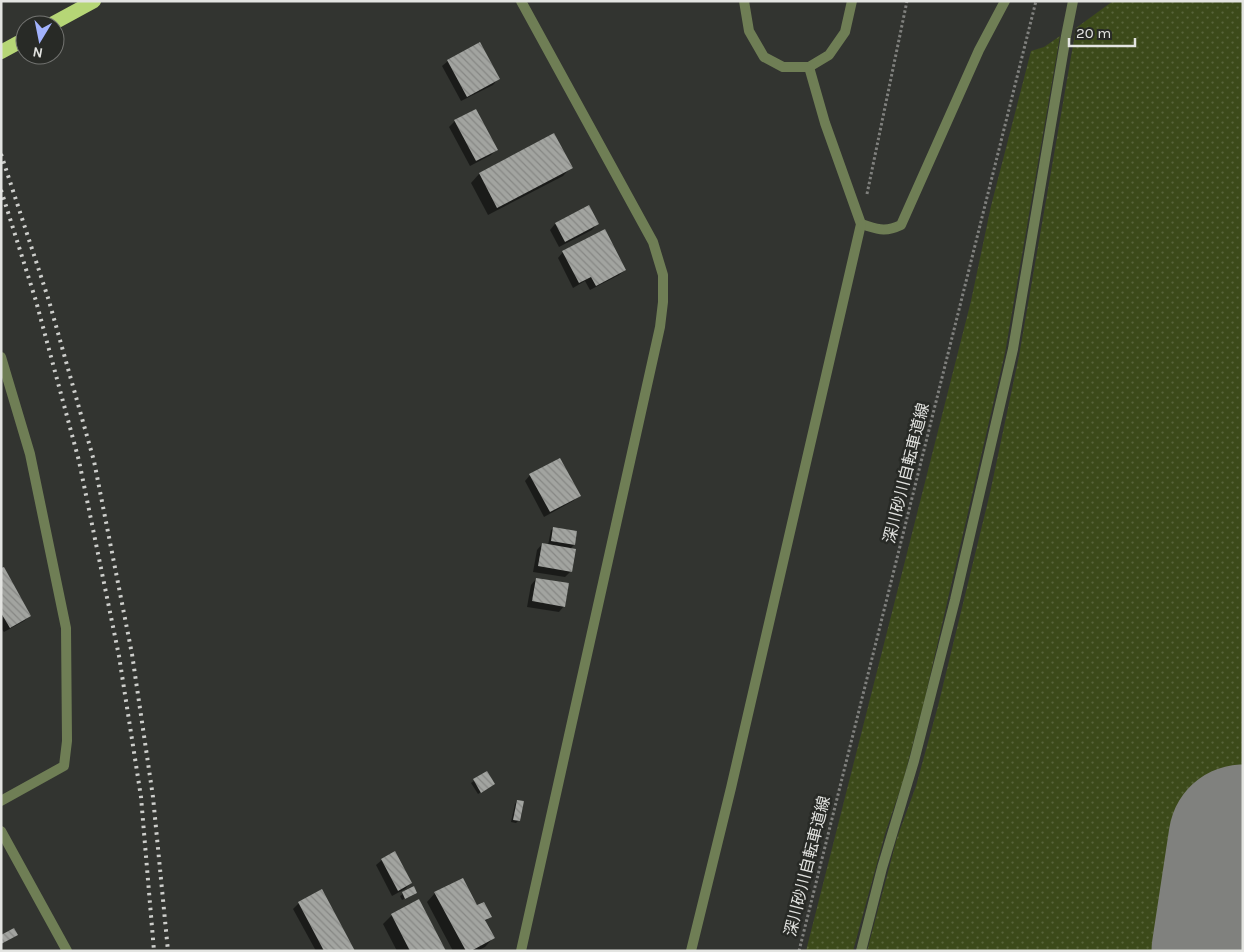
<svg xmlns="http://www.w3.org/2000/svg" width="1244" height="952" font-family="Karla,'Noto Sans JP',sans-serif">
<defs>
<pattern id="grass-dots" width="8" height="8" patternUnits="userSpaceOnUse" patternTransform="scale(1.25)"><rect width="8" height="8" fill="#3c4a1a"/><path d="M2 2h.1M6 6h.1" fill="none" stroke="#58643b" stroke-width="1.8" stroke-linecap="round"/></pattern>
<pattern id="building-back-hatch" width="6" height="6" patternUnits="userSpaceOnUse" patternTransform="scale(1.25)"><rect width="6" height="6" fill="#a2a4a0"/><path d="M-1 5l2 2M0 0l6 6M5-1l2 2" fill="none" stroke="#868784"/></pattern>
</defs>
<rect width="100%" height="100%" fill="#323430"/>
<g fill="url(#grass-dots)">
<polygon points="1113,1 1243,1 1243,951 867,951 897,838 916,786 938,706 990,493 1019,356 1076,28"/>
<polygon points="1060,36 1005,353 924,702 903,781 885,834 853,951 806,951 971,301 991,206 1031,51 1044,47"/>
</g>
<g fill="#0007">
<polygon points="448,61 498,79 493,85 461,101 442,66"/>
<polygon points="476,111 496,150 491,155 470,166 449,127 455,121"/>
<polygon points="554,135 571,167 563,176 488,215 471,183 479,174"/>
<polygon points="588,207 597,224 592,230 559,247 550,230 555,224"/>
<polygon points="563,252 625,270 619,275 590,290 585,281 573,288 558,258"/>
<polygon points="530,475 579,496 573,501 544,517 525,481"/>
<polygon points="554,528 576,532 574,545 570,549 571,571 565,577 533,572 537,550 542,544 548,545 551,530"/>
<polygon points="1,570 30,616 24,621 4,632 1,628"/>
<polygon points="536,579 564,606 559,612 527,607 531,585"/>
<polygon points="487,772 491,786 478,794 471,783"/>
<polygon points="517,801 519,820 516,823 511,822 515,804"/>
<polygon points="382,860 411,883 405,889 392,896 376,865"/>
<polygon points="413,888 413,895 402,900 400,896"/>
<polygon points="435,893 477,907 490,916 485,922 493,938 485,947 477,951 453,951 427,902"/>
<polygon points="299,903 354,951 316,951 293,909"/>
<polygon points="392,915 445,951 397,951 383,924"/>
</g>
<g fill="none" stroke-linecap="round" stroke-linejoin="round">
<polyline stroke="#80817e" stroke-width="149" points="1226,951 1243,839"/>
</g>
<g fill="url(#building-back-hatch)">
<polygon points="480,42 500,79 467,97 447,60"/>
<polygon points="476,109 498,150 476,161 454,120"/>
<polygon points="554,133 573,168 497,208 479,173"/>
<polygon points="589,205 599,224 565,242 555,223"/>
<polygon points="605,229 626,270 596,286 591,277 579,283 562,251"/>
<polygon points="560,458 581,496 550,512 529,474"/>
<polygon points="553,527 577,531 575,545 551,541"/>
<polygon points="542,543 576,549 572,572 538,566"/>
<polygon points="4,567 31,616 10,628 1,613 1,568"/>
<polygon points="536,578 569,583 565,607 532,601"/>
<polygon points="487,771 495,784 481,793 473,779"/>
<polygon points="517,800 524,801 520,821 513,820"/>
<polygon points="395,851 412,883 398,891 381,859"/>
<polygon points="463,878 477,905 484,902 492,917 485,920 495,938 471,951 466,951 434,892"/>
<polygon points="414,886 417,893 405,899 402,892"/>
<polygon points="322,889 355,951 324,951 298,902"/>
<polygon points="419,899 446,951 410,951 391,914"/>
<polygon points="14,928 18,935 1,944 1,935"/>
</g>
<g fill="none" stroke-linecap="round" stroke-linejoin="round">
<g stroke="#80817e" stroke-width="3" stroke-dasharray="2.5 2.5" stroke-linecap="butt">
<polyline points="867,194 907,1"/>
<polyline points="799,951 1036,1"/>
</g>
<g stroke="#6f7e55" stroke-width="10">
<path d="M861,224c17,5 23,9 40,1l78,-175 26,-49"/>
<polyline points="691,951 731,788 861,224 825,123 809,67"/>
<polyline points="861,951 882,868 914,761 955,600 1013,349 1066,36 1073,1"/>
</g>
<g stroke="#6f7e55" stroke-width="10">
<polyline points="744,1 749,31 764,57 783,67 809,67 829,55 845,32 852,1"/>
<polyline points="1,357 30,454 66,628 67,741 64,766 1,801"/>
<polyline points="1,831 67,951"/>
</g>
<polyline stroke="#6f7e55" stroke-width="10" points="521,951 660,327 663,302 663,275 653,242 521,1"/>
<g stroke="#b6d676" stroke-width="14">
<polyline points="50,25 94,1"/>
<polyline points="1,52 25,39"/>
</g>
<g stroke="#cdcecb" stroke-width="4" stroke-dasharray="2.5 5" stroke-linecap="butt">
<polyline points="1,154 49,301 94,461 132,654 153,797 168,951"/>
<polyline points="1,190 36,301 79,461 119,656 141,797 154,951"/>
</g>
</g>
<g text-anchor="middle" dominant-baseline="central" stroke-width="5" stroke-linejoin="round" paint-order="stroke">
<g font-size="16" fill="#e3e4e1" stroke="#282a26">
<text transform="translate(906 473) rotate(-76)">深川砂川自転車道線</text>
<text transform="translate(807 866) rotate(-76)">深川砂川自転車道線</text>
</g>
</g>
<rect width="1244" height="952" fill="none" stroke="#e3e4e1" stroke-width="5"/>
<g transform="translate(40 40) rotate(190)"><circle r="24" fill="#282a26" stroke="#737471"/>
<path d="M0-4L9 19L0 12L-9 19Z" fill="#a2b2fd"/>
<text y="-8" font-size="14" font-weight="bold" text-anchor="middle" fill="#e3e4e1">N</text>
</g>
<path d="M1069 38v8h66v-8" fill="none" stroke="#e3e4e1" stroke-width="2.5"/>
<text x="1076" y="38" font-size="15" fill="#e3e4e1" stroke="#282a26" stroke-width="4" paint-order="stroke">20 m</text>
</svg>
